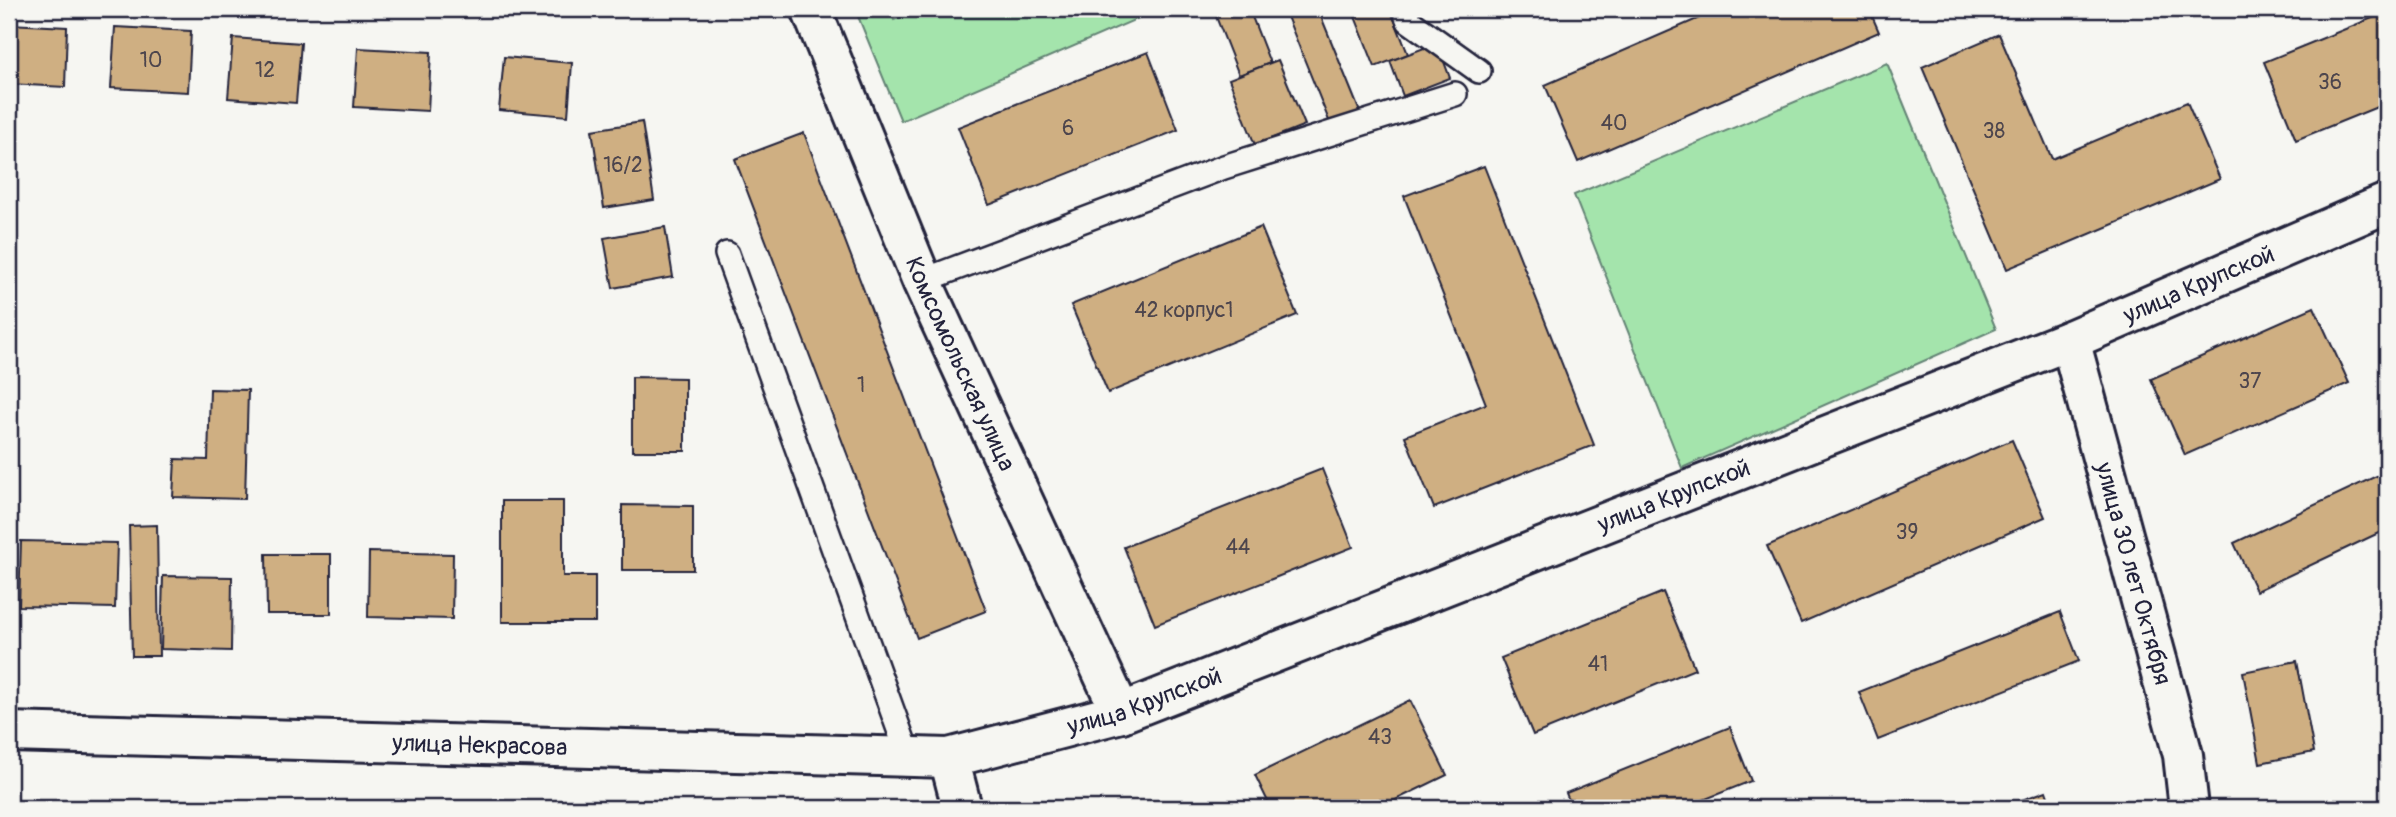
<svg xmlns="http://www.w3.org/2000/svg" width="2396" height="817" font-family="Pangolin,sans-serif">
<rect width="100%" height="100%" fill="#f6f6f2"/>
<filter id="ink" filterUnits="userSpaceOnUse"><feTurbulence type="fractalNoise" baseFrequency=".0143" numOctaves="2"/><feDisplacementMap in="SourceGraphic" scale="14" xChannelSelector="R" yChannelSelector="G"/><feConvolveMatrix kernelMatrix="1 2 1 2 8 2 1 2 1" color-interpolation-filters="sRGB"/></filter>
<g filter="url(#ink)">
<g fill="#a4e4ac" stroke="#638374" stroke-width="2">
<polygon points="855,9 889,9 894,20 919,9 1137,9 1139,18 901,121"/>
<polygon points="1887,63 1996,329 1682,468 1574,195"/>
</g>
<g fill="#cfaf82" stroke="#22223b" stroke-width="2">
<polygon points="1213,9 1249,9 1270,63 1239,75"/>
<polygon points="1284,9 1318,9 1360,112 1330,123"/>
<polygon points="1352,9 1390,9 1408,54 1375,67"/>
<polygon points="1720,9 1869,9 1879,32 1578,162 1545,85"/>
<polygon points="2387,12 2387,103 2296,140 2264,62"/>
<polygon points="9,24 67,27 65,87 9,84"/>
<polygon points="115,27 191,31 188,92 111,88"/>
<polygon points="1999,34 2052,159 2187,102 2220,179 2007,269 1922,67"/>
<polygon points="233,38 301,43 296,103 228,98"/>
<polygon points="1437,43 1450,78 1403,96 1390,61"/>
<polygon points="358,48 431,52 428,111 354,107"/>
<polygon points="1148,52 1178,130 989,205 958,127"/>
<polygon points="504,57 572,63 568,116 499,110"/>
<polygon points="1278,60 1305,125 1255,145 1229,79"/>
<polygon points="642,122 654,200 604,208 592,130"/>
<polygon points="804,133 986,611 917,638 735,159"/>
<polygon points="1484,166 1594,445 1434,508 1405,436 1486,404 1404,196"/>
<polygon points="665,227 673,277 613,288 604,238"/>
<polygon points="1261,227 1297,315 1108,393 1071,305"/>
<polygon points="2314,307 2349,383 2185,455 2151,379"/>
<polygon points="632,377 685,378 685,451 632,451"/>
<polygon points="210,389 248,390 245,499 173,497 175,459 208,460"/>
<polygon points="2012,440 2045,517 1801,623 1767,546"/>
<polygon points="1322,469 1353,547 1155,625 1124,547"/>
<polygon points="2387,471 2387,529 2256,591 2234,543"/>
<polygon points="502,501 563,501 563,576 595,576 595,622 502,622"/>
<polygon points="622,505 693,506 693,570 622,570"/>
<polygon points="157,525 159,656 132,656 129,526"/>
<polygon points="21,541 117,543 115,608 19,606"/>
<polygon points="369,552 453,554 452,619 368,617"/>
<polygon points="266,554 331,554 331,614 267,614"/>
<polygon points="163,576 232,577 231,651 161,649"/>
<polygon points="1663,592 1695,669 1533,735 1501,658"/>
<polygon points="2060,612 2079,661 1878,740 1859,692"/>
<polygon points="2297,661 2314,752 2260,763 2243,672"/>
<polygon points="1410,700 1447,775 1379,808 1271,808 1255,775"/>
<polygon points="1730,727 1751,781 1683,808 1572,808 1566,793"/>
<polygon points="2046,791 2052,808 2000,808"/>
</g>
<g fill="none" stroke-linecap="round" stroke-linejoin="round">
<g stroke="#22223b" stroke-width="28">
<g id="lane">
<polyline points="1404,9 1409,21 1479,71"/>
<polyline points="727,254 909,757"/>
<polyline points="922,281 1224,167 1455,94"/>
</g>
</g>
<g stroke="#22223b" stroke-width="44">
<g id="street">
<path id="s1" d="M811,9l111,272 199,432"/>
<polyline points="949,758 962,808"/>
</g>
</g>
<g stroke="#22223b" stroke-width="44">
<g id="secondary">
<path id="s2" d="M2070,340l113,415 6,53"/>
<path id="s3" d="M9,732l940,26 172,-45 949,-373 317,-137"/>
</g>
</g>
<polyline stroke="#22223b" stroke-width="4.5" stroke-dasharray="2 5" stroke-linecap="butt" points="908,808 916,798"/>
<use href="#lane" stroke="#f6f6f2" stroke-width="23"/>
<use href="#street" stroke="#f6f6f2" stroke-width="38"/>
<use href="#secondary" stroke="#f6f6f2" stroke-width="38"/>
</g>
</g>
<g text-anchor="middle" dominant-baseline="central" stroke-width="5" stroke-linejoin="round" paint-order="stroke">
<g font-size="21" fill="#4d454d">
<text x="151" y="60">10</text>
<text x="265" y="70">12</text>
<text x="2330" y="82">36</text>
<text x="1614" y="123">40</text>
<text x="1068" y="128">6</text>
<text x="1994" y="131">38</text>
<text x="623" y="165">16/2</text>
<text x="1184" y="310">42 корпус1</text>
<text x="2250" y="381">37</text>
<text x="861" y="385">1</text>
<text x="1907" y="532">39</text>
<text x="1238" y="547">44</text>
<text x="1598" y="664">41</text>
<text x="1380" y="737">43</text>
</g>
<g font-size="24" fill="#22223b" stroke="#f6f6f2">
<text stroke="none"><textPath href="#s3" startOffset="2278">улица Крупской</textPath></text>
<text stroke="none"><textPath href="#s1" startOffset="385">Комсомольская улица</textPath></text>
<text stroke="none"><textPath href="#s3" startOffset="1712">улица Крупской</textPath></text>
<text stroke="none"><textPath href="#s2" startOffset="242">улица 30 лет Октября</textPath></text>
<text stroke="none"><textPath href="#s3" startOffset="1144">улица Крупской</textPath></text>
<text stroke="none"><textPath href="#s3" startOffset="471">улица Некрасова</textPath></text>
</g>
</g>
<rect width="2396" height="817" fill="none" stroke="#f6f6f2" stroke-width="35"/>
<rect x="18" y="18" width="2361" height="782" fill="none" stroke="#22223b" stroke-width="2.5" filter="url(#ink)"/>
</svg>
